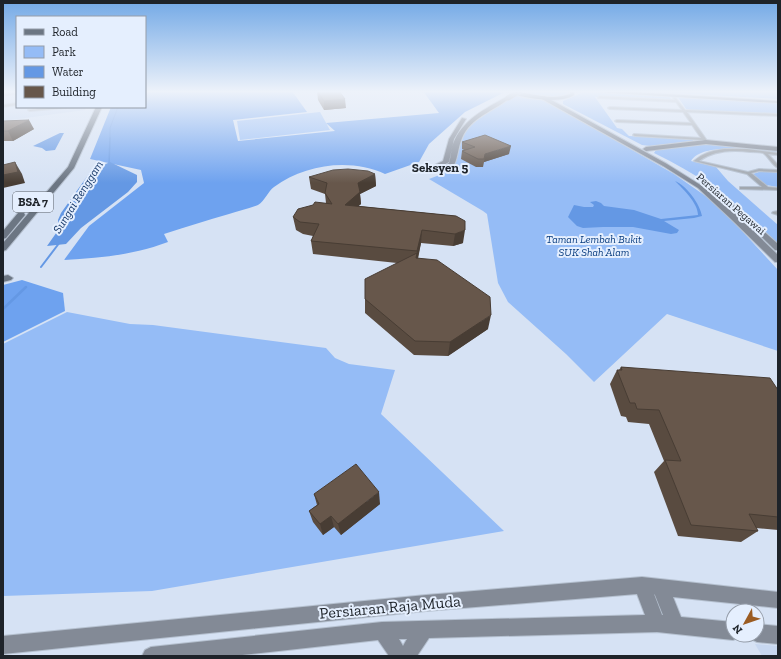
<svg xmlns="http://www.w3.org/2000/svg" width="781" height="659" font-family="'Zilla Slab',serif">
<rect width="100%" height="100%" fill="#d6e2f4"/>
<g fill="#c7d7f0">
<polygon points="3,91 17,91 17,107 86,107 85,110 3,121"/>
<polygon points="755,644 778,646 778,656 762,656"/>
</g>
<g fill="#95bcf6">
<path d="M511,91h56l1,2c-17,9 -40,1 -57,-2z"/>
<polygon points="640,91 778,91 778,99 657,92"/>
<polygon points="584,92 668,96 671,99 595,97 617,128 622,129 629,136 692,139 693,141 650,146 642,145 563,104 563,101"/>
<polygon points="516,94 545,100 674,174 707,197 731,219 778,270 778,351 667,314 594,382 566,354 508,302 498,283 487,214 483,211 429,179 442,174 439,172 453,166 465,132 473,123"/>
<polygon points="681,96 778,103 778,114 691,110 686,109 678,97"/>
<polygon points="320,112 330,130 240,140 237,121"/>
<path d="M698,144l80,6v3c-20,-2 -75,-12 -87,8l25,6 12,14 50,44v19c-20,-20 -41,-41 -65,-57 -19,-13 -38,-24 -59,-34l2,-3z"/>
<polygon points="762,171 778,172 778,187 766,185 753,174"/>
<polygon points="67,312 130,324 153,325 326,348 335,358 349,364 395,370 381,414 504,531 152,591 3,596 3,344"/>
</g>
<g fill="#6ea2ef">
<path d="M145,91h147l15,21 -74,8 5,21 97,-10 -9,-8 113,-10 -16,-22h72l8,2 -38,19 -36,32 -10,18 -34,12c-34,-16 -80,-10 -111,13 -6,4 -9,14 -16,18 -9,4 -20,6 -29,9 -22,6 -43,13 -65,20l4,8c-35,13 -67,16 -104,18l25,-34 55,-43 -3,-13 -51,-11 21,-52h34z"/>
<polygon points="22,280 63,293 65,311 3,342 3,285"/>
</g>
<g fill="#6498e4">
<polygon points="60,133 64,133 55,150 46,151 42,148 33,146"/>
<polygon points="110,162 137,175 137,182 128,192 81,228 66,244 47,246 59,229 58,220 61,213 91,171"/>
<path d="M675,181c11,4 25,23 27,35l-8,2 -30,3 15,9 -2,3 -6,1 -38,-7h-30l-20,1 -6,-2 -9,-9 6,-12 10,2h9l1,-2 -4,-3 6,-1 5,2 3,3 30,4 27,9 37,-4c0,-12 -15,-26 -23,-34z"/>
</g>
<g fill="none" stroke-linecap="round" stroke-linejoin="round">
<polyline stroke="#6498e4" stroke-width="1" points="110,139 110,128 118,107"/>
<polyline stroke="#6498e4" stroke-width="1.5" points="109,165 110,138"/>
<polyline stroke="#6498e4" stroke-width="2" points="41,267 60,242"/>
<polyline stroke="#6498e4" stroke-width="2.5" points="3,309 26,287"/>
<g stroke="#b5c0cf" stroke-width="2">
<g id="street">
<polygon points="17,92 17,94 3,96 3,94"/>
<polygon points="599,96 675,100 673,98 675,97 685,110 778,114 778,116 687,112 708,142 706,143 703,140 635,136 633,135 634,134 701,138 692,125 617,122 615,121 617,120 691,123 683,112 610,109 608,108 610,107 682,110 676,102 598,98"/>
<polygon points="17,103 17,105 3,107 3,105"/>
<polygon points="60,107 76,107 30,111 28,110"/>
<path d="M724,149h23l31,4v2l-10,-1 10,11v3c-6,-3 -10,-12 -15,-15 -4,-1 -9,-1 -13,-1 -17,-2 -36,-2 -51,9l49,11 11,-3 19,1v2l-19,-1 -8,2 17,14 10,1v2l-38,-1v-2h22l-15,-13 -53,-13c9,-8 18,-10 30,-12z"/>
<polygon points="778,211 778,215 772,213 773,212"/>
</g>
</g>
<g stroke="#b5c0cf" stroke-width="2">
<g id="secondary">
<polygon points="540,96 544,96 667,164 702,186 738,216 778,255 778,262 775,262 732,220 698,188 663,166 540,98"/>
<path d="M506,97l4,1c-16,13 -39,19 -48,40 -4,9 -4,19 -8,27l-14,6 -7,-3v-2l10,-5 6,-22 13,-21 4,1 -12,20 -5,23 -7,4 7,-3c2,-6 2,-13 4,-19 9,-24 32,-35 53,-47z"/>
<polygon points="706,140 778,147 778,151 706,144 646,151 643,149 646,147"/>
<polygon points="733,204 778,244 778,250 775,250 731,207 731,205"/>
<path d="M642,577l136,15v16l-105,-11 8,20 52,5v13h7l-1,2 -6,3 -76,-8 -228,6 -12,18h-28l-11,-16 -145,16h-91l3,-6 6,-3 231,-25 263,-7 -8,-21 -211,17 -423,43v-18l423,-41zM654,594l1,1 8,20h-1zM399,639h8l-4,7z"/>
<polygon points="757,624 778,626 778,644 757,642 751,639 749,635 757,635"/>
</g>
</g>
<g stroke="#b5c0cf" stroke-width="2">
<g id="primary">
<path d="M507,91c21,0 41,11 63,3v-3h4v4c-13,9 -54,4 -67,-4z"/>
<polygon points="595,91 619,91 778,101 778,103 597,92"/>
<polygon points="96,107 102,107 74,168 6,250 3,251 3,243 68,167"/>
<polygon points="18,213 24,213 25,215 6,238 3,239 3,231"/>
<polygon points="8,275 13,278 11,280 3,282 3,276"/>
</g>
</g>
<use href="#street" fill="#a1a7af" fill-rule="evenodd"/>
<use href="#secondary" fill="#838a96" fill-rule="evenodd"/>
<use href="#primary" fill="#6c7683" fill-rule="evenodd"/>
<g stroke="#b5c0cf" stroke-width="6" stroke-linecap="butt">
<polyline id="secondary-bridge" points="508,98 520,91"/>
</g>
<use href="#secondary-bridge" stroke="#838a96" stroke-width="5"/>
</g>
<g fill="#594b40">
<polygon points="317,91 346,108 324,110 318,100"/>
<polygon points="3,121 34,129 13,141 3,141"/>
<polygon points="462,142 509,154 484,162 483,167 476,167 461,159 462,151 464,150 462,149"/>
<polygon points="375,174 376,186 360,194 361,204 358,206 456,216 463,243 453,246 421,243 418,259 488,329 448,356 414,355 365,313 365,299 397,263 313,254 311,241 313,236 303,234 296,230 293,217 326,203 325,194 311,189 309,177"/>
<polygon points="621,367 778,390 778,530 756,528 758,531 741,542 678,536 654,472 664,461 649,424 628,422 626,417 621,416 610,384 617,370 619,370"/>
<polygon points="314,494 380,504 341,535 334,527 323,535 313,522 309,511 317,505"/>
</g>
<g fill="#483d34">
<polygon points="345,99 346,108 324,110 324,101"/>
<polygon points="29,120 34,129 13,141 8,131"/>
<polygon points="511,146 509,154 484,162 485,154"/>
<polygon points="15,162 22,174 25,183 3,188 3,175"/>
<polygon points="375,174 376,186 360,194 361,204 346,217 345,205 358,183"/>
<polygon points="422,230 421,243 416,265 417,251"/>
<polygon points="465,230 463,243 453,246 455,234"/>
<polygon points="491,315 488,329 448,356 450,342"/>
<polygon points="379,492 380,504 341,535 338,524"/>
<polygon points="331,516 334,527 323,535 320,524"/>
</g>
<g fill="#67574b" stroke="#483d34">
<polygon points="317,91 339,91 345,99 324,101"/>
<polygon points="29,120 8,131 3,131 3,121"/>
<polygon points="485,135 511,146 485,154 484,159 478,159 462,151 475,147 462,142"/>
<polygon points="15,162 18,172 3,175 3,165"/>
<polygon points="348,169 368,171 375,174 358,183 360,192 345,205 456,216 465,221 465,230 455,234 422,230 417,251 311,241 319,224 300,222 293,217 298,209 313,205 315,202 332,204 325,193 327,183 309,177 333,170"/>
<polygon points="417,253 416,258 437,260 490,297 491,315 450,342 415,341 365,299 365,279"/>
<polygon points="621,367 770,378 778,390 778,517 749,514 758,531 691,525 665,460 681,461 659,410 637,409 635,403 630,403 617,370 622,370"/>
<polygon points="356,464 379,492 338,524 331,516 320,524 309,511 319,504 314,494"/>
</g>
<linearGradient id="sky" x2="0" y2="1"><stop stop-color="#73a9e6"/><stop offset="0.5" stop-color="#edf2fa"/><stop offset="1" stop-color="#edf2fa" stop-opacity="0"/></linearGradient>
<rect width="781" height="183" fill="url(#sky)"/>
<g text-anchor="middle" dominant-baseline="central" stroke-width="4" stroke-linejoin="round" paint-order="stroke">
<g font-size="11" fill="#1e2329" stroke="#e5effe">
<text transform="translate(731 204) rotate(41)">Persiaran Pegawai</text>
</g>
<g font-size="11" font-style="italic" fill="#073b7e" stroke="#e5effe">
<text x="594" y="239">Taman Lembah Bukit<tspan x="594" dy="13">SUK Shah Alam</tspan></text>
</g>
<g font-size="12" font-style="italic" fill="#113364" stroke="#e5effe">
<text transform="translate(78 197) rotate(-58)">Sungai Renggam</text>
</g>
<rect fill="#e5effe" stroke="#5a6069" stroke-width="1" x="13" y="192" width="40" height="20" rx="3"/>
<g font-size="12" font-weight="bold" fill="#1e2329">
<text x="33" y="202">BSA 7</text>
</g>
<g font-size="13" font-weight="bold" fill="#1e2329" stroke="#e5effe">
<text x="440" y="167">Seksyen 5</text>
</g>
<g font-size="16" fill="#1e2329" stroke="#e5effe">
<text transform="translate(390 607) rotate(-5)">Persiaran Raja Muda</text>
</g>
</g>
<rect width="781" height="659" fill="none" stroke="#1e2329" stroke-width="8"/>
<rect x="16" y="16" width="130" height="92" fill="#e5effe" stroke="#959da9"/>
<rect x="24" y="29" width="20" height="6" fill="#6c7683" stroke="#959da9"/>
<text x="52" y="36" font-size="12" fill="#1e2329">Road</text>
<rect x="24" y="46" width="20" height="12" fill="#95bcf6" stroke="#959da9"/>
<text x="52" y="56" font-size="12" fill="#1e2329">Park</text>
<rect x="24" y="66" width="20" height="12" fill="#6498e4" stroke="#959da9"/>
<text x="52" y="76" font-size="12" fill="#1e2329">Water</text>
<rect x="24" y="86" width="20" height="12" fill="#67574b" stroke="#959da9"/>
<text x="52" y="96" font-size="12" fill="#1e2329">Building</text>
<g transform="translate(745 623) rotate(230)"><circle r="19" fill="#e5effe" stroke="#959da9"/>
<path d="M0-3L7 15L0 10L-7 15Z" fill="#9b5c23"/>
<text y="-6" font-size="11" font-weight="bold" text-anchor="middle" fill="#1e2329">N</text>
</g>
</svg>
